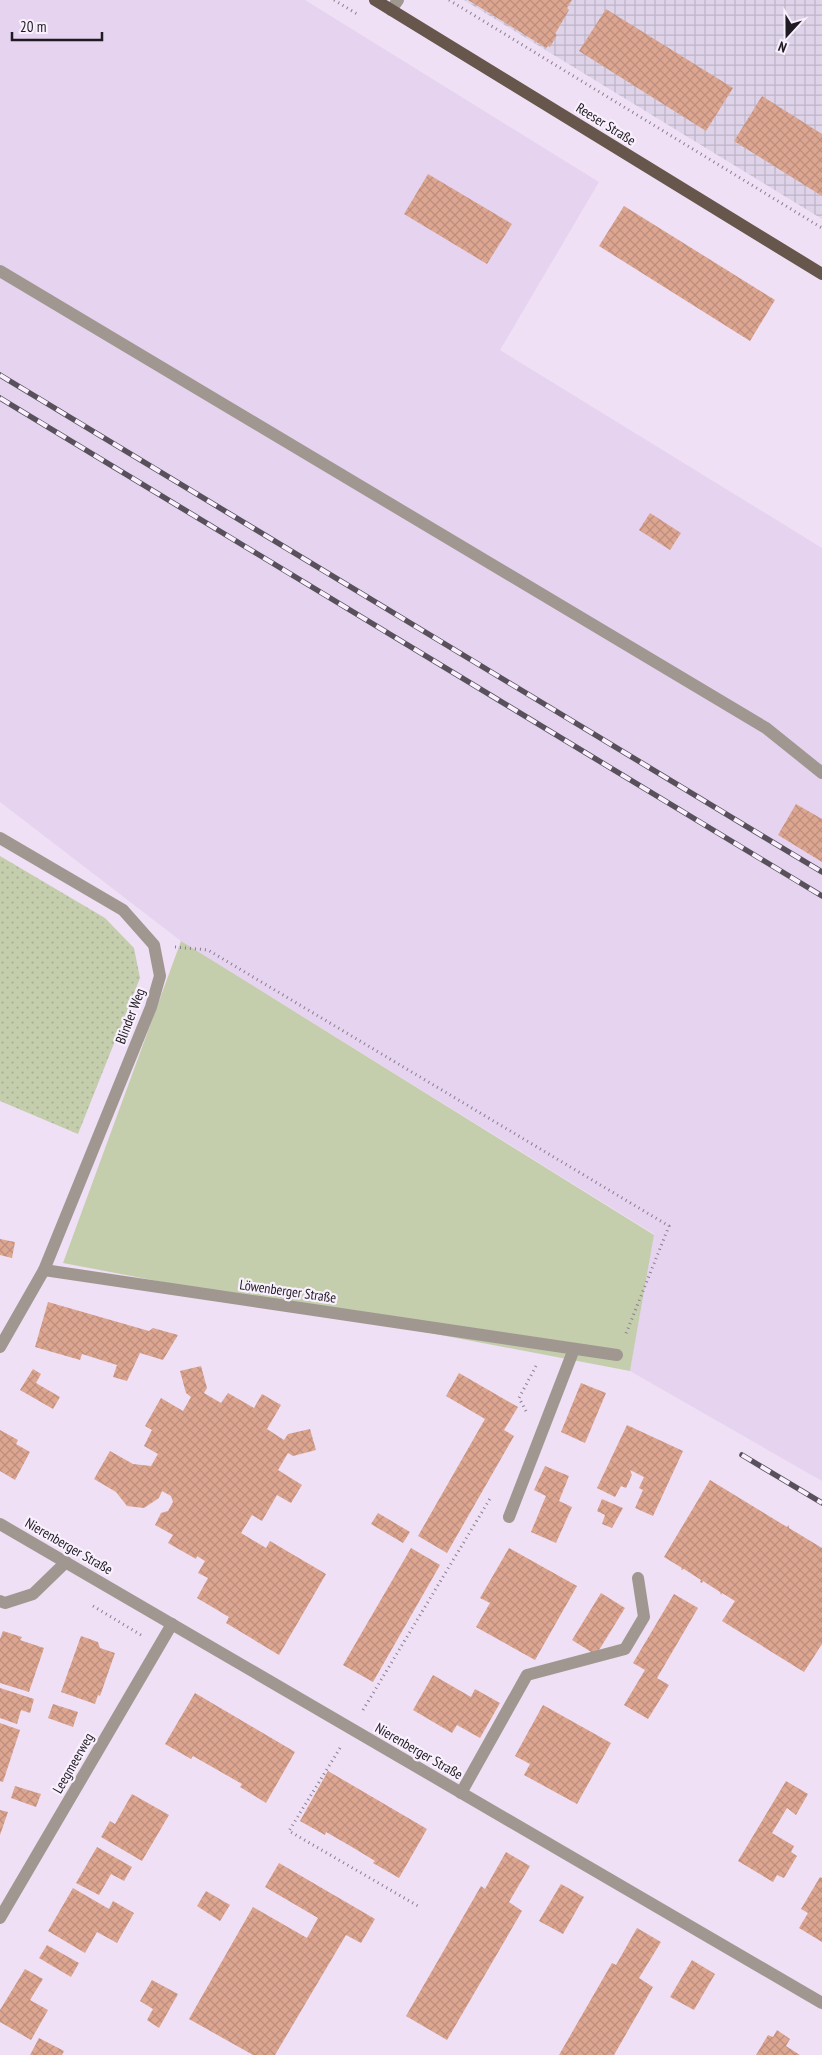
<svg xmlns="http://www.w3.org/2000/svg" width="822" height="2055" font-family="'PT Sans Narrow',sans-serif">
<defs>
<pattern id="industrial-grid" width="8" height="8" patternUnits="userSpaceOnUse" patternTransform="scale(1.25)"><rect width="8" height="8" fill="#ded3e8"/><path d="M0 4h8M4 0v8" fill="none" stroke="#beb5c7"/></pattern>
<pattern id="grass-dots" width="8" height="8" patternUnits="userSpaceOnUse" patternTransform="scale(1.25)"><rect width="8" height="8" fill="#c4cead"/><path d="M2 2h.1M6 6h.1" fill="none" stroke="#a8b095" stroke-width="1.8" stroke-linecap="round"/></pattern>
<pattern id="building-cross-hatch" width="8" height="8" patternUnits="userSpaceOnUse" patternTransform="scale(1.25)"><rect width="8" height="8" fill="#dda691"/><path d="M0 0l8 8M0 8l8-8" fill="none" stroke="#bd8e7d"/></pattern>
</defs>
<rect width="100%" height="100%" fill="#efe0f5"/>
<polygon fill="#e6d3ef" points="0,0 305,0 599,182 500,350 822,548 822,1481 630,1371 654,1234 181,941 0,802"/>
<polygon fill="url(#industrial-grid)" points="464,0 822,0 822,219"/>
<polygon fill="url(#grass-dots)" points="0,856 105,918 134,948 140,978 78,1134 0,1101"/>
<polygon fill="#c4cead" points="181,941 654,1235 630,1371 63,1263"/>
<g fill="url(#building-cross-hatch)">
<polygon points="468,0 572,0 567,8 569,10 555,34 557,35 550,47 548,46 546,48"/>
<polygon points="606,9 733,88 706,131 579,51"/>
<polygon points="762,96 822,134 822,196 734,141"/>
<polygon points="428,174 512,224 487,264 404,214"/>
<polygon points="624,206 775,300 750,341 599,246"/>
<polygon points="650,513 681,533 670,550 639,530"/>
<polygon points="796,804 822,819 822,862 778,835"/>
<polygon points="0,1239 15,1242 12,1258 0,1255"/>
<polygon points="48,1302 149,1331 153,1328 178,1335 163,1360 140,1353 127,1381 113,1377 117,1365 82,1354 80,1360 35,1347"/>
<polygon points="201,1366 207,1388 204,1393 221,1403 228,1393 254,1408 262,1394 281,1405 267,1429 284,1440 288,1434 310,1429 316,1450 293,1456 288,1453 278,1470 302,1485 291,1503 277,1495 262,1521 252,1515 241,1533 266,1548 270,1541 326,1574 279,1655 226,1623 229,1617 197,1598 208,1578 198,1573 205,1561 197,1556 196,1559 168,1543 173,1535 155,1525 161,1513 168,1511 173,1502 171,1496 162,1491 159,1498 144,1508 127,1506 116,1492 94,1479 110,1451 133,1464 151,1466 158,1454 144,1446 152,1430 145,1426 161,1398 183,1411 191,1397 186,1393 180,1371"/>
<polygon points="33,1369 41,1374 36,1383 60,1397 53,1409 20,1390"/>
<polygon points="459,1373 518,1407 504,1430 514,1436 447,1553 418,1536 485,1419 446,1396"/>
<polygon points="581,1383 606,1393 585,1443 561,1432"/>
<polygon points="627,1425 683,1451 653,1516 635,1508 643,1490 639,1488 644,1477 630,1470 632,1475 626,1488 621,1486 615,1497 597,1488"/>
<polygon points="0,1430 18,1440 16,1444 30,1452 15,1480 0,1471"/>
<polygon points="545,1466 569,1476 559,1501 572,1507 556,1543 531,1532 546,1496 534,1490"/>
<polygon points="710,1480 787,1527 789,1525 789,1528 822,1548 822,1644 804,1672 722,1621 735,1601 722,1593 721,1595 720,1592 703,1581 702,1583 700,1582 701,1580 684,1569 681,1570 682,1568 664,1557"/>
<polygon points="602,1499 623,1508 612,1528 602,1524 605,1515 597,1511"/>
<polygon points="378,1513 410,1532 403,1543 371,1524"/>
<polygon points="411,1548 440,1565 373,1682 343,1665"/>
<polygon points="509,1548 577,1586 535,1660 476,1627 490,1603 480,1598"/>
<polygon points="601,1593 625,1608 596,1655 572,1640"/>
<polygon points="674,1594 698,1608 657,1678 669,1685 648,1719 624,1705 645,1670 633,1663"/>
<polygon points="3,1631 22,1637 20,1640 44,1648 29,1692 0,1683 0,1639"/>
<polygon points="81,1636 98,1642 100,1648 115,1653 100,1696 98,1695 95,1704 61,1692"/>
<polygon points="433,1675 471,1697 475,1689 500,1703 480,1738 457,1725 452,1733 413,1710"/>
<polygon points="0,1688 34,1699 30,1713 21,1710 17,1724 0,1718"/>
<polygon points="195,1693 295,1752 266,1803 240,1787 242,1784 193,1756 191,1759 165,1744"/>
<polygon points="53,1704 78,1712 73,1727 48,1718"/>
<polygon points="543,1705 611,1743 577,1804 524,1775 530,1764 515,1756"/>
<polygon points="0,1723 20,1730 3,1782 0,1781"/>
<polygon points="328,1771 427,1829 399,1878 373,1863 375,1861 352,1847 326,1832 325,1835 300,1821"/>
<polygon points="786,1781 808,1794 796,1815 787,1808 772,1833 794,1846 791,1852 797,1856 784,1878 777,1875 773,1882 738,1861"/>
<polygon points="15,1786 41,1794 36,1807 11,1798"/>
<polygon points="132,1794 169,1815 142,1861 101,1837 110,1821 115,1824"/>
<polygon points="0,1810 8,1812 0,1835"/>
<polygon points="97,1847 132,1867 124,1881 111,1874 99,1895 76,1883"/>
<polygon points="506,1852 530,1866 509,1902 522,1911 447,2040 406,2016 481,1886 485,1889"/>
<polygon points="279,1863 375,1919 361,1943 346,1935 275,2055 253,2055 189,2019 253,1907 307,1938 318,1918 265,1887"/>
<polygon points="820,1877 822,1878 822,1942 799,1928 808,1913 801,1909"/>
<polygon points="561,1884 584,1897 563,1934 539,1921"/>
<polygon points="73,1888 109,1909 113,1901 134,1913 117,1943 97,1932 85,1953 48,1931"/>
<polygon points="206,1891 230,1905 220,1921 197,1906"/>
<polygon points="637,1928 661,1942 639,1978 653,1987 614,2055 559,2055 612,1963 616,1965"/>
<polygon points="47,1945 79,1963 71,1977 39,1958"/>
<polygon points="692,1960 715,1974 694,2010 670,1997"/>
<polygon points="25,1969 43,1979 30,2000 48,2010 31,2040 0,2022 0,2010"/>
<polygon points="152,1980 178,1994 159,2028 147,2020 153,2009 140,2001"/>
<polygon points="777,2030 790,2039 786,2046 800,2055 756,2055 768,2035 773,2037"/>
<polygon points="39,2038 64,2051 62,2055 30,2055"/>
</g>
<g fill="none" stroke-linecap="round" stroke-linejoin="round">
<g stroke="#897f8d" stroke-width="3" stroke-dasharray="1 4" stroke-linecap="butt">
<polyline points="334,0 357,14"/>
<polyline points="449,0 822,228"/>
<polyline points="175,947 208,950 669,1226 625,1336"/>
<polyline points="526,1411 519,1398 536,1366"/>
<polyline points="93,1606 141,1635"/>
<polyline points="363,1710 491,1497"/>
<polyline points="340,1748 289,1831 418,1906"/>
</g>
<g stroke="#a19791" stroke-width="12">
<polyline points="391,10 398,0"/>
<polyline points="0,271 766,728 822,773"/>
<polyline points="0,838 123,910 154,945 160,976 151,1007 44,1270"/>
<polyline points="0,1347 44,1270 617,1355"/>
<polyline points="509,1517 574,1349"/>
<polyline points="0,1524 822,2003"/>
<polyline points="0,1601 5,1603 33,1594 66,1562"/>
<polyline points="461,1793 527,1675 625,1649 644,1617 638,1578"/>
<polyline points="0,1918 172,1624"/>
</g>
<polyline stroke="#67564c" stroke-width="12" points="375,0 822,274"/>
<g stroke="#58515c" stroke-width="5.5">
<g id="rail">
<polyline points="0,375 822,872"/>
<polyline points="0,398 822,896"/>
<polyline points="742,1455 822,1503"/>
</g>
</g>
<use href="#rail" stroke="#f9f0fd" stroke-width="4" stroke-dasharray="11" stroke-linecap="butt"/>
</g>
<g text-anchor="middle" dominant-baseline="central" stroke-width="4.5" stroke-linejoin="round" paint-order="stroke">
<g font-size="14" fill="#201b23" stroke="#f9f0fd">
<text transform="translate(606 124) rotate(32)">Reeser Straße</text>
<text transform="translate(130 1016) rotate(-69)">Blinder Weg</text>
<text transform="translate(288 1291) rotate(8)">Löwenberger Straße</text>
<text transform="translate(69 1546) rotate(30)">Nierenberger Straße</text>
<text transform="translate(419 1751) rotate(30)">Nierenberger Straße</text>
<text transform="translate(73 1763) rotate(-60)">Leegmeerweg</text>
</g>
</g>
<g transform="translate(787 35) rotate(201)" stroke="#f9f0fd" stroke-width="4" paint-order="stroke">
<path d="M0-4L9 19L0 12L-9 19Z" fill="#201b23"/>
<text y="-8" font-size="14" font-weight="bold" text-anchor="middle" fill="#201b23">N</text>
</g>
<path d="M12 32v8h90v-8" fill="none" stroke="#201b23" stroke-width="2.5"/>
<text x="20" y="32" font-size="15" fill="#201b23" stroke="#f9f0fd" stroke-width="4" paint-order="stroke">20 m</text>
</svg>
